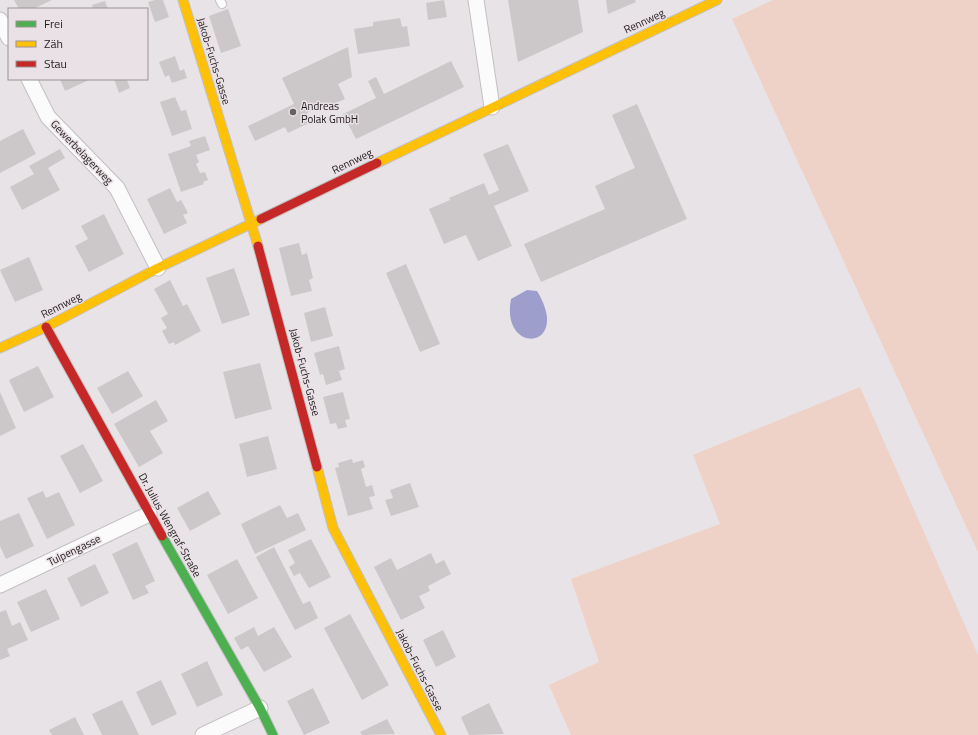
<svg xmlns="http://www.w3.org/2000/svg" width="978" height="735" font-family="'Titillium Web',sans-serif">
<rect width="100%" height="100%" fill="#e8e3e6"/>
<g fill="#efd2c7">
<polygon points="773,0 978,0 978,552 732,19"/>
<polygon points="860,387 978,655 978,735 571,735 549,685 599,662 571,579 720,524 693,455"/>
</g>
<path fill="#9e9ecd" d="M527,290l10,1c36,59 -37,65 -26,8z"/>
<g fill="#ccc8c9">
<polygon points="14,0 52,0 33,9 19,9"/>
<polygon points="155,0 163,0 169,17 155,22 148,2"/>
<polygon points="444,0 447,17 428,20 426,3"/>
<polygon points="508,0 578,0 583,32 518,62"/>
<polygon points="606,0 635,0 636,2 608,14"/>
<polygon points="105,1 108,9 93,9 92,5"/>
<polygon points="228,9 241,46 221,53 209,16"/>
<polygon points="400,18 402,27 407,26 410,46 358,54 354,29 373,26 373,22"/>
<polygon points="348,47 352,77 338,84 345,99 318,111 316,108 307,113 311,122 288,133 285,127 255,141 248,126 294,104 282,78"/>
<polygon points="175,56 180,71 184,69 187,78 172,83 169,75 165,77 159,62"/>
<polygon points="451,61 464,87 356,139 343,114 376,98 368,81 376,77 384,94"/>
<polygon points="60,79 91,79 65,91"/>
<polygon points="114,79 131,79 127,80 130,88 119,93"/>
<polygon points="175,97 181,111 186,110 192,129 172,136 160,102"/>
<polygon points="637,104 687,219 541,282 524,244 605,209 595,186 635,168 612,115"/>
<polygon points="23,129 36,154 0,173 0,141"/>
<polygon points="205,136 210,150 196,155 199,162 196,164 200,173 205,172 208,180 203,182 204,184 181,192 168,154 191,146 189,141"/>
<polygon points="508,144 529,191 494,206 512,246 478,261 466,235 444,244 429,209 450,200 449,198 484,183 489,195 499,190 483,154"/>
<polygon points="60,149 65,158 48,168 60,190 22,210 10,187 34,174 29,166"/>
<polygon points="170,188 177,202 181,200 188,213 183,215 187,223 164,234 147,199"/>
<polygon points="104,214 124,254 89,272 75,246 88,239 81,226"/>
<polygon points="299,243 302,255 307,253 313,278 309,280 312,291 291,296 279,248"/>
<polygon points="29,257 43,290 15,302 0,270"/>
<polygon points="406,264 440,344 420,352 386,273"/>
<polygon points="234,268 250,315 222,324 206,278"/>
<polygon points="170,280 183,306 187,304 201,331 175,345 174,342 169,344 162,331 167,328 161,318 168,314 154,289"/>
<polygon points="325,307 333,336 311,342 304,313"/>
<polygon points="339,346 345,369 339,371 342,380 326,385 323,374 320,375 314,353"/>
<polygon points="260,363 272,409 235,419 223,372"/>
<polygon points="38,366 54,397 24,412 9,380"/>
<polygon points="128,371 143,396 112,414 97,388"/>
<polygon points="0,392 16,428 0,436"/>
<polygon points="343,392 350,419 345,420 347,427 338,429 336,423 330,424 323,397"/>
<polygon points="156,400 168,421 150,431 163,453 139,467 114,424"/>
<polygon points="268,436 277,469 247,477 239,444"/>
<polygon points="83,444 103,481 80,493 60,456"/>
<polygon points="352,459 353,463 363,460 365,467 361,469 366,487 372,485 375,496 369,497 373,509 348,516 335,468 339,467 338,463"/>
<polygon points="410,483 419,507 391,516 385,500 393,498 390,490"/>
<polygon points="43,491 46,498 59,492 75,525 47,539 27,498"/>
<polygon points="208,491 221,514 190,531 177,508"/>
<polygon points="280,505 287,518 298,513 306,530 255,554 241,524"/>
<polygon points="19,513 34,546 6,559 0,546 0,521"/>
<polygon points="311,539 331,577 309,588 300,573 294,576 289,567 295,563 288,550"/>
<polygon points="137,542 155,581 145,586 149,593 133,600 112,554"/>
<polygon points="274,547 303,604 310,601 318,618 295,630 256,557"/>
<polygon points="431,553 436,564 444,560 451,574 428,586 430,591 419,596 425,608 401,620 374,567 391,558 397,570"/>
<polygon points="237,559 258,598 228,614 207,575"/>
<polygon points="95,564 109,593 81,607 67,578"/>
<polygon points="46,589 60,619 31,632 17,602"/>
<polygon points="6,610 12,626 20,622 28,640 7,649 10,656 0,660 0,612"/>
<polygon points="350,614 389,685 362,700 324,628"/>
<polygon points="254,627 258,636 274,627 292,657 264,672 248,646 241,650 234,638"/>
<polygon points="443,630 456,657 436,667 423,640"/>
<polygon points="207,661 223,695 197,707 181,674"/>
<polygon points="161,680 177,714 152,726 136,692"/>
<polygon points="313,688 330,723 304,735 287,701"/>
<polygon points="122,700 139,735 102,735 92,714"/>
<polygon points="489,703 504,734 469,735 461,717"/>
<polygon points="75,717 84,735 52,735 49,730"/>
<polygon points="387,719 395,734 362,735 360,732"/>
</g>
<g fill="none" stroke-linecap="round" stroke-linejoin="round">
<g stroke="#c3c0c2" stroke-width="10">
<polyline id="lane" points="220,0 222,4"/>
</g>
<g stroke="#c3c0c2" stroke-width="17">
<g id="street">
<polyline points="476,0 492,107"/>
<polyline points="0,20 9,38"/>
<polyline points="29,79 48,117 117,188 158,268"/>
<polyline points="0,585 149,514"/>
<polyline points="203,735 260,708"/>
</g>
</g>
<g stroke="#c3c0c2" stroke-width="11">
<polyline id="fast" points="162,536 260,708 273,735"/>
</g>
<g stroke="#c3c0c2" stroke-width="11">
<g id="slow">
<polyline points="183,0 258,246"/>
<polyline points="377,163 717,0"/>
<polyline points="0,348 46,327 158,268 261,219"/>
<polyline points="317,467 333,528 441,735"/>
</g>
</g>
<g stroke="#c3c0c2" stroke-width="11">
<g id="jam">
<polyline points="261,219 377,163"/>
<polyline points="258,246 317,467"/>
<polyline points="46,327 162,536"/>
</g>
</g>
<use href="#lane" stroke="#fcfbfb" stroke-width="8"/>
<use href="#street" stroke="#fcfbfb" stroke-width="15"/>
<use href="#fast" stroke="#4caf50" stroke-width="9"/>
<use href="#slow" stroke="#ffc107" stroke-width="9"/>
<use href="#jam" stroke="#c62828" stroke-width="9"/>
</g>
<circle fill="#656263" stroke="#eae1e6" stroke-width="1.5" cx="293" cy="112" r="4"/>
<g text-anchor="middle" dominant-baseline="central" stroke-width="3" stroke-linejoin="round" paint-order="stroke">
<g font-size="11" fill="#1f1c1d" stroke="#eae1e6">
<text transform="translate(644 21) rotate(-25)">Rennweg</text>
<text transform="translate(214 61) rotate(73)">Jakob-Fuchs-Gasse</text>
<text transform="translate(82 152) rotate(46)">Gewerbelagerweg</text>
<text transform="translate(352 161) rotate(-26)">Rennweg</text>
<text transform="translate(61 305) rotate(-27)">Rennweg</text>
<text transform="translate(305 372) rotate(75)">Jakob-Fuchs-Gasse</text>
<text transform="translate(170 525) rotate(61)">Dr. Julius Wengraf-Straße</text>
<text transform="translate(74 550) rotate(-26)">Tulpengasse</text>
<text transform="translate(420 670) rotate(63)">Jakob-Fuchs-Gasse</text>
</g>
<g font-size="11" fill="#1f1c1d" stroke="#eae1e6" text-anchor="start">
<text x="301" y="106">Andreas<tspan x="301" dy="13">Polak GmbH</tspan></text>
</g>
</g>
<rect x="8" y="8" width="140" height="72" fill="#eae1e6" stroke="#999296"/>
<rect x="16" y="21" width="20" height="6" fill="#4caf50" stroke="#999296"/>
<text x="44" y="28" font-size="12" fill="#1f1c1d">Frei</text>
<rect x="16" y="41" width="20" height="6" fill="#ffc107" stroke="#999296"/>
<text x="44" y="48" font-size="12" fill="#1f1c1d">Zäh</text>
<rect x="16" y="61" width="20" height="6" fill="#c62828" stroke="#999296"/>
<text x="44" y="68" font-size="12" fill="#1f1c1d">Stau</text>
</svg>
